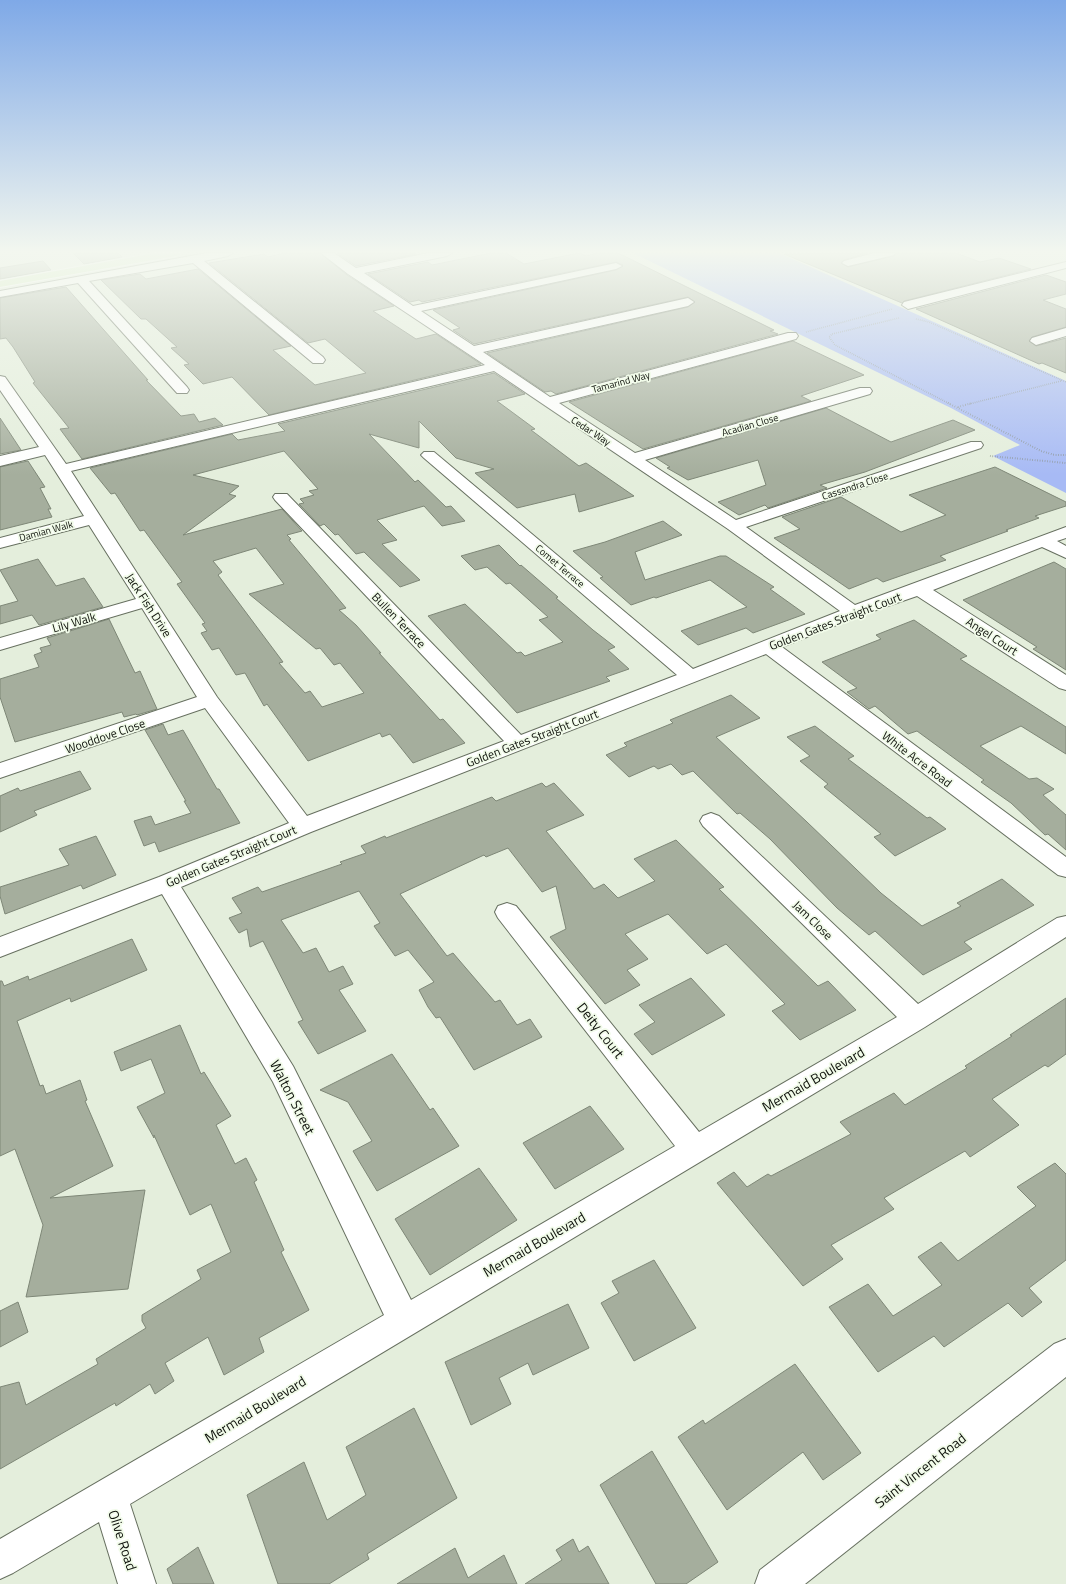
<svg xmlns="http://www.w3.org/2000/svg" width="1066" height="1584" font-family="'Titillium Web',sans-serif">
<rect width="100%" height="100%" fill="#e4eedc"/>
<polygon fill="#a7baf5" points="633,253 779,253 1066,381 1066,493 993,456 1020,445 951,408"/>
<g fill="#a5ae9d" stroke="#7e8777" fill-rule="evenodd">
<polygon points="73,253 118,253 122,257 84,264"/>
<polygon points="284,253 320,253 347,275 394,306 373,311 416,339 436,334 481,364 269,415 232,377 203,384 184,365 189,364 171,348 177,347 146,319 141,319 101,280 140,274 146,279 198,269 291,346 273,350 315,385 366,373 325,339 308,343 209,263 264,254 268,257"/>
<polygon points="337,253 415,253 416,254 356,266"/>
<polygon points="491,253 506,253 524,264 579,253 586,256 597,253 618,253 774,330 770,331 778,334 556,394 551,391 545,392 487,353 688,307 695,302 688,297 474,344 453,330 460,328 433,310 616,270 623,265 616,262 422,302 419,300 410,302 368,274 428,262 432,265"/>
<polygon points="867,253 844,260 841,263 848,267 894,256 896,253 956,253 980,262 999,258 1031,269 904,301 902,303 784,254"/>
<polygon points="43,261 51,270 0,279 0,268"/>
<polygon points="1046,275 1066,282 1066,294 1043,300 1066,309 1066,327 1032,337 1029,341 1036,346 1066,338 1066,373 1042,363 1039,364 916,309"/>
<polygon points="66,287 148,380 146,380 181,416 194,414 199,422 215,418 223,425 82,459 60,429 69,428 33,383 35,382 13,347 6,338 0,339 0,298"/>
<polygon points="793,341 864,375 801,396 811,401 643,449 569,402"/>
<path d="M494,373l31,21 -28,7 38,28 -4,1 48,36 7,-3 48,33 -55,16 -4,-18 -58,14 -42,-35 19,-4 -38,-11 -37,-37v27l-50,-14 46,48 3,-2 28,27 5,-1 14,15 -23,5 -18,-20 -47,14 20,20 -15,4 38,36 -20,7 -36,-35 -8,2 -18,-20 -3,1 -11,-11 -4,2 -21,-22 5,-1 -4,-4 14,-4 -5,-4 9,-2 -34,-38 -91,24 46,11 -10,8 7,2 -53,39 99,-26 20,22 -15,4 4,4 -2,1 57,68 -7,2 17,15 25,28h-2l61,67 3,-1 22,24 -52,20 -23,-29 -8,3 -2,-4 -72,28 -41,-57 -3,2 -19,-33 -9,2 -17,-27 -7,2 -11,-17 6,-2 -5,-7 3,-1 -28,-39 5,-2 -38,-52 -4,1 -25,-38 -4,1 -21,-26 142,-34 6,6 47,-9 -7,-7zM256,548l28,36 -35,10 67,55 4,-1 14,17 6,-2 24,30 -42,14 -12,-16 -5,2 -26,-30 4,-1 -65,-87 4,-3 -9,-11z"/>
<polygon points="826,408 891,442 953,420 975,430 865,472 820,485 827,488 768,508 765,505 739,515 718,502 766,485 758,460 688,480 667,468 670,467 656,458"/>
<polygon points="0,418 21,450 0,454"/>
<polygon points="28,461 45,487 40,488 51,509 48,509 52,517 0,530 0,467"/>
<polygon points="995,467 1066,502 1066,506 1035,516 1039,518 1006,530 1008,531 940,556 946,560 883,582 877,578 849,589 774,538 800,529 782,517 841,497 901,532 946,515 909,495"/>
<polygon points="663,521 682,535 635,552 645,580 720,556 726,556 774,587 770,589 805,614 753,633 746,628 698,645 681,631 747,607 710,580 656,598 654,597 631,605 600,578 603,577 573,551 605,542"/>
<polygon points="499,545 520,566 521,565 558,597 556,598 593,630 615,647 608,650 629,669 606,677 610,681 517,713 428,616 465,604 517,653 521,652 525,656 563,642 539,620 548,617 510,583 506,584 487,567 475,570 461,556"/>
<polygon points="38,559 56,586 84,578 103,607 39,625 32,615 0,624 0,606 18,601 0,570"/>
<polygon points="1054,562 1066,569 1066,670 1033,649 1037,647 963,600"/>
<polygon points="109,619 135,673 140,671 157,709 137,715 136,714 124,717 122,712 15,742 0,697 0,679 39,667 34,655 42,652 40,648 51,645 47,638"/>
<polygon points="914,620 967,656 960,659 1066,727 1066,754 1021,726 980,746 1029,779 1037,778 1054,789 1043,795 1066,815 1066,850 1048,834 1045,835 1011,803 981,782 984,780 917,731 908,734 875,706 869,709 847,692 857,688 822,662 881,639 876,635"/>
<polygon points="731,695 760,718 716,737 807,822 881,893 922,926 961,906 957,903 1002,879 1034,905 964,942 972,949 923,975 875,931 869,935 837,908 770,839 740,813 737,814 693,771 682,775 671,764 658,769 654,766 629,777 606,755 627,746 624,743 673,723 670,720"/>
<polygon points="163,724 168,735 183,730 217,789 219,789 240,823 159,852 155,842 144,846 134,821 151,816 155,825 191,813 184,801 186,801 145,730"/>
<polygon points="815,726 854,756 848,759 927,818 930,817 946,829 895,856 874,837 881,834 824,787 828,784 800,761 810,756 787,737"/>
<polygon points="80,771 91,789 34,811 37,815 0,832 0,796 18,788 20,791"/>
<polygon points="542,783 546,787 554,783 584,815 546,831 594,889 604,884 618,898 655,881 634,859 676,840 724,887 719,889 818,986 828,981 856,1010 800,1040 772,1011 785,1004 726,944 707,954 668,914 625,934 648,959 627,970 640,985 605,1004 550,937 566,929 556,886 542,892 508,848 486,857 484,855 400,894 447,956 453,953 495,1002 500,1000 517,1025 530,1019 542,1037 474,1070 440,1017 436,1018 428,1007 419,990 434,982 408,950 395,956 374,926 380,923 359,891 281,920 303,953 316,948 329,972 343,966 353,984 339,990 366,1031 318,1054 298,1022 303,1020 263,941 250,947 247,929 239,933 229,918 242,913 232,898 258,887 262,892 342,864 340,862 366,853 361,846 385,836 386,838 492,797 496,801"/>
<polygon points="96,836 116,875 83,889 81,885 5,914 0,896 0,887 69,865 59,849"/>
<polygon points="132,939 147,970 71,1002 70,998 17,1021 40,1086 43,1085 46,1094 80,1080 87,1100 85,1101 113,1166 50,1198 145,1190 128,1289 26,1297 43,1225 15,1149 0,1156 0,981 2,981 4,986 28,976 29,980"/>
<polygon points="691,978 725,1015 652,1055 634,1034 655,1022 639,1005"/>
<polygon points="1066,998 1066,1054 1048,1067 1045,1065 992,1099 1019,1125 970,1157 965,1151 884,1198 894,1209 831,1245 843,1259 803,1286 717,1183 734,1172 747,1187 768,1174 771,1176 851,1134 840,1122 894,1093 905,1105 967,1068 965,1066 1012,1036 1010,1035"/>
<polygon points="180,1025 201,1074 204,1072 231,1116 216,1125 235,1164 246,1158 257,1180 254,1182 284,1250 281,1252 309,1310 259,1338 264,1352 224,1375 208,1337 165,1363 174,1381 155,1394 150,1384 116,1406 115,1403 0,1469 0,1387 19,1382 26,1405 98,1364 96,1359 146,1328 142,1321 142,1315 201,1279 197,1270 231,1252 211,1204 190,1215 154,1135 154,1138 137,1107 165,1093 151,1059 121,1071 114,1052"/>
<polygon points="392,1054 430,1110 433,1108 459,1146 377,1191 353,1151 372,1141 348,1102 320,1090"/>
<polygon points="590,1106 624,1149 555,1189 523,1143"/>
<polygon points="1055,1163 1066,1174 1066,1260 1029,1288 1042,1302 1022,1317 1008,1303 944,1347 934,1336 878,1372 829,1307 868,1284 893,1316 942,1285 918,1257 941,1242 958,1261 1036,1206 1017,1187"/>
<polygon points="479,1168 517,1220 430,1275 395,1219"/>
<polygon points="654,1260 696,1328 634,1361 601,1303 619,1293 612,1281"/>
<polygon points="18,1302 28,1332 0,1347 0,1311"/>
<polygon points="568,1304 589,1348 533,1375 528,1363 499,1378 511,1404 471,1425 445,1362"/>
<polygon points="795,1364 861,1453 823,1480 803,1452 727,1510 678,1437 703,1420 705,1424"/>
<polygon points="414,1408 457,1498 367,1554 369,1559 329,1584 278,1584 247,1495 304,1462 327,1520 366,1495 346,1447"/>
<polygon points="652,1451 718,1562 686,1584 656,1584 600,1485"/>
<polygon points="573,1539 579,1552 588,1546 609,1584 525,1584 562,1560 556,1550"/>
<polygon points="198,1547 214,1584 173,1584 167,1569"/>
<polygon points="455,1548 468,1578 504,1555 517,1584 397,1584"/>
</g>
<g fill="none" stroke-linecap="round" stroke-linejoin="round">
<g stroke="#677060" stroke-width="2">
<g id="minor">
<polygon points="207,253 233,253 228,256 204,261 323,357 325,360 323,363 313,363 193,263 89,281 187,387 189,390 187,393 177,393 78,283 0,297 0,291"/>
<path d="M321,253h13l22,15 72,-15h24l-5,3 -83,17 49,33 203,-43 6,3 -6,3 -195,42 53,35 214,-48 6,4 -6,4 -205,46 67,45 238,-64h8l2,3 -2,3 -237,64 76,50 225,-65h10l2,3 -2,3 -225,66 91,60 235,-78h10l2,3 -2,3 -235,79 109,78 211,-78v11l-9,3 9,5v12l-24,-11 -109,43 133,85v15l-7,-2 -142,-92 -58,20 -77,31 284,210v20l-8,-2 -292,-221 -455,178 -130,55 112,179 118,234 264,-154 -177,-228 -3,-6 3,-6 9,-3 9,3 183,226 198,-115 -194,-191 -3,-5 3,-5 8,-3 8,3 199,188 139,-86 9,-2v21l-141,90 -795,477 26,80h-38l-19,-62 -86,51 -13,6v-40l384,-224 -111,-233 -111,-188 -162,63v-20l159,-60 130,-54 -84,-115 -205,70v-15l197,-66 -55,-89 -142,42v-12l136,-39 -47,-74 -89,23v-10l84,-22 -39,-61 -45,11v-10l39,-9 -39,-57v-14l5,1 61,87 419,-99 -137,-91zM494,371l234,158 112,82 -147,58 -259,-217h-10l-3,3 3,3 253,217 -156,60 -234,-241h-12l-2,3 2,3 229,241 -197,75 -90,-119 -146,-226z"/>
<polygon points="874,253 895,253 894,255 848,266 842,263 844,261"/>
<polygon points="1066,262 1066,268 908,309 902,305 904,302"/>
<polygon points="1066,328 1066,336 1036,345 1030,341 1032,338"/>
<polygon points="1066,1339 1066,1377 805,1584 755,1584 760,1570 1054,1344"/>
</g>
</g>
<g stroke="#fff" stroke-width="2">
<polygon id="major" points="155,253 181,253 176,256 0,287 0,281"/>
</g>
<g stroke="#81887b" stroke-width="1.5" stroke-dasharray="0.5 1.5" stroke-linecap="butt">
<polyline points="899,318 832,334 829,337 835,345 950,404"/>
<polyline points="916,319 929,322 1066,382"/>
<polyline points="806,332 892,309"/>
<polyline points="969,404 1061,381"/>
</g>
<g stroke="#81887b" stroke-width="2" stroke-dasharray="0.5 2" stroke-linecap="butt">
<polyline points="948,403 1041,451 1055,455 1066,455"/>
<polyline points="958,407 972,403"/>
<polyline points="990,456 1066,463"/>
</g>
<use href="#minor" fill="#fff" fill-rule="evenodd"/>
<use href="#major" fill="#d1efb6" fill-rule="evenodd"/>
</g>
<linearGradient id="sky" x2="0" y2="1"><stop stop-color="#7fa9e7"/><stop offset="0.53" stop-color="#f3f7ef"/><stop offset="1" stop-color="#f3f7ef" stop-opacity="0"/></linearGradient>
<rect width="1066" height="475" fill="url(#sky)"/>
<g text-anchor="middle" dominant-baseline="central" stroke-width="3.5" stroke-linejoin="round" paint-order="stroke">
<g font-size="10" fill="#0e110b" stroke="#f1fbe9">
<text transform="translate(621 382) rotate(-15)">Tamarind Way</text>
<text transform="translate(750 425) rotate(-16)">Acadian Close</text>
<text transform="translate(591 431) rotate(33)">Cedar Way</text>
<text transform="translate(855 486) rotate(-18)">Cassandra Close</text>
<text transform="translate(46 531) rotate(-15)">Damian Walk</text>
<text transform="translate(560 566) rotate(40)">Comet Terrace</text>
</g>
<g font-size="12" fill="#0e110b" stroke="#f1fbe9">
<text transform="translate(149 605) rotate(57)">Jack Fish Drive</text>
<text transform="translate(399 620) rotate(46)">Bullen Terrace</text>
<text transform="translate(835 621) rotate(-21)">Golden Gates Straight Court</text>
<text transform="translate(74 622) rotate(-16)">Lily Walk</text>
<text transform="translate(992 636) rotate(33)">Angel Court</text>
<text transform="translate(105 736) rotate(-19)">Wooddove Close</text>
<text transform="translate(532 738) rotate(-21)">Golden Gates Straight Court</text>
<text transform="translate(917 759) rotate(37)">White Acre Road</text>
<text transform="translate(231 856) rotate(-23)">Golden Gates Straight Court</text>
<text transform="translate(813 920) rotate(44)">Jam Close</text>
</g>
<g font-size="14" fill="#0e110b" stroke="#f1fbe9">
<text transform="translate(601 1030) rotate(52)">Deity Court</text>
<text transform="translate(813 1079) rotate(-30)">Mermaid Boulevard</text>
<text transform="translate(293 1097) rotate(63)">Walton Street</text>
<text transform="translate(534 1244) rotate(-30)">Mermaid Boulevard</text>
<text transform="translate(255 1409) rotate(-31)">Mermaid Boulevard</text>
<text transform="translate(920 1470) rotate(-38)">Saint Vincent Road</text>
<text transform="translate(123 1540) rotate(72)">Olive Road</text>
</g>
</g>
</svg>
